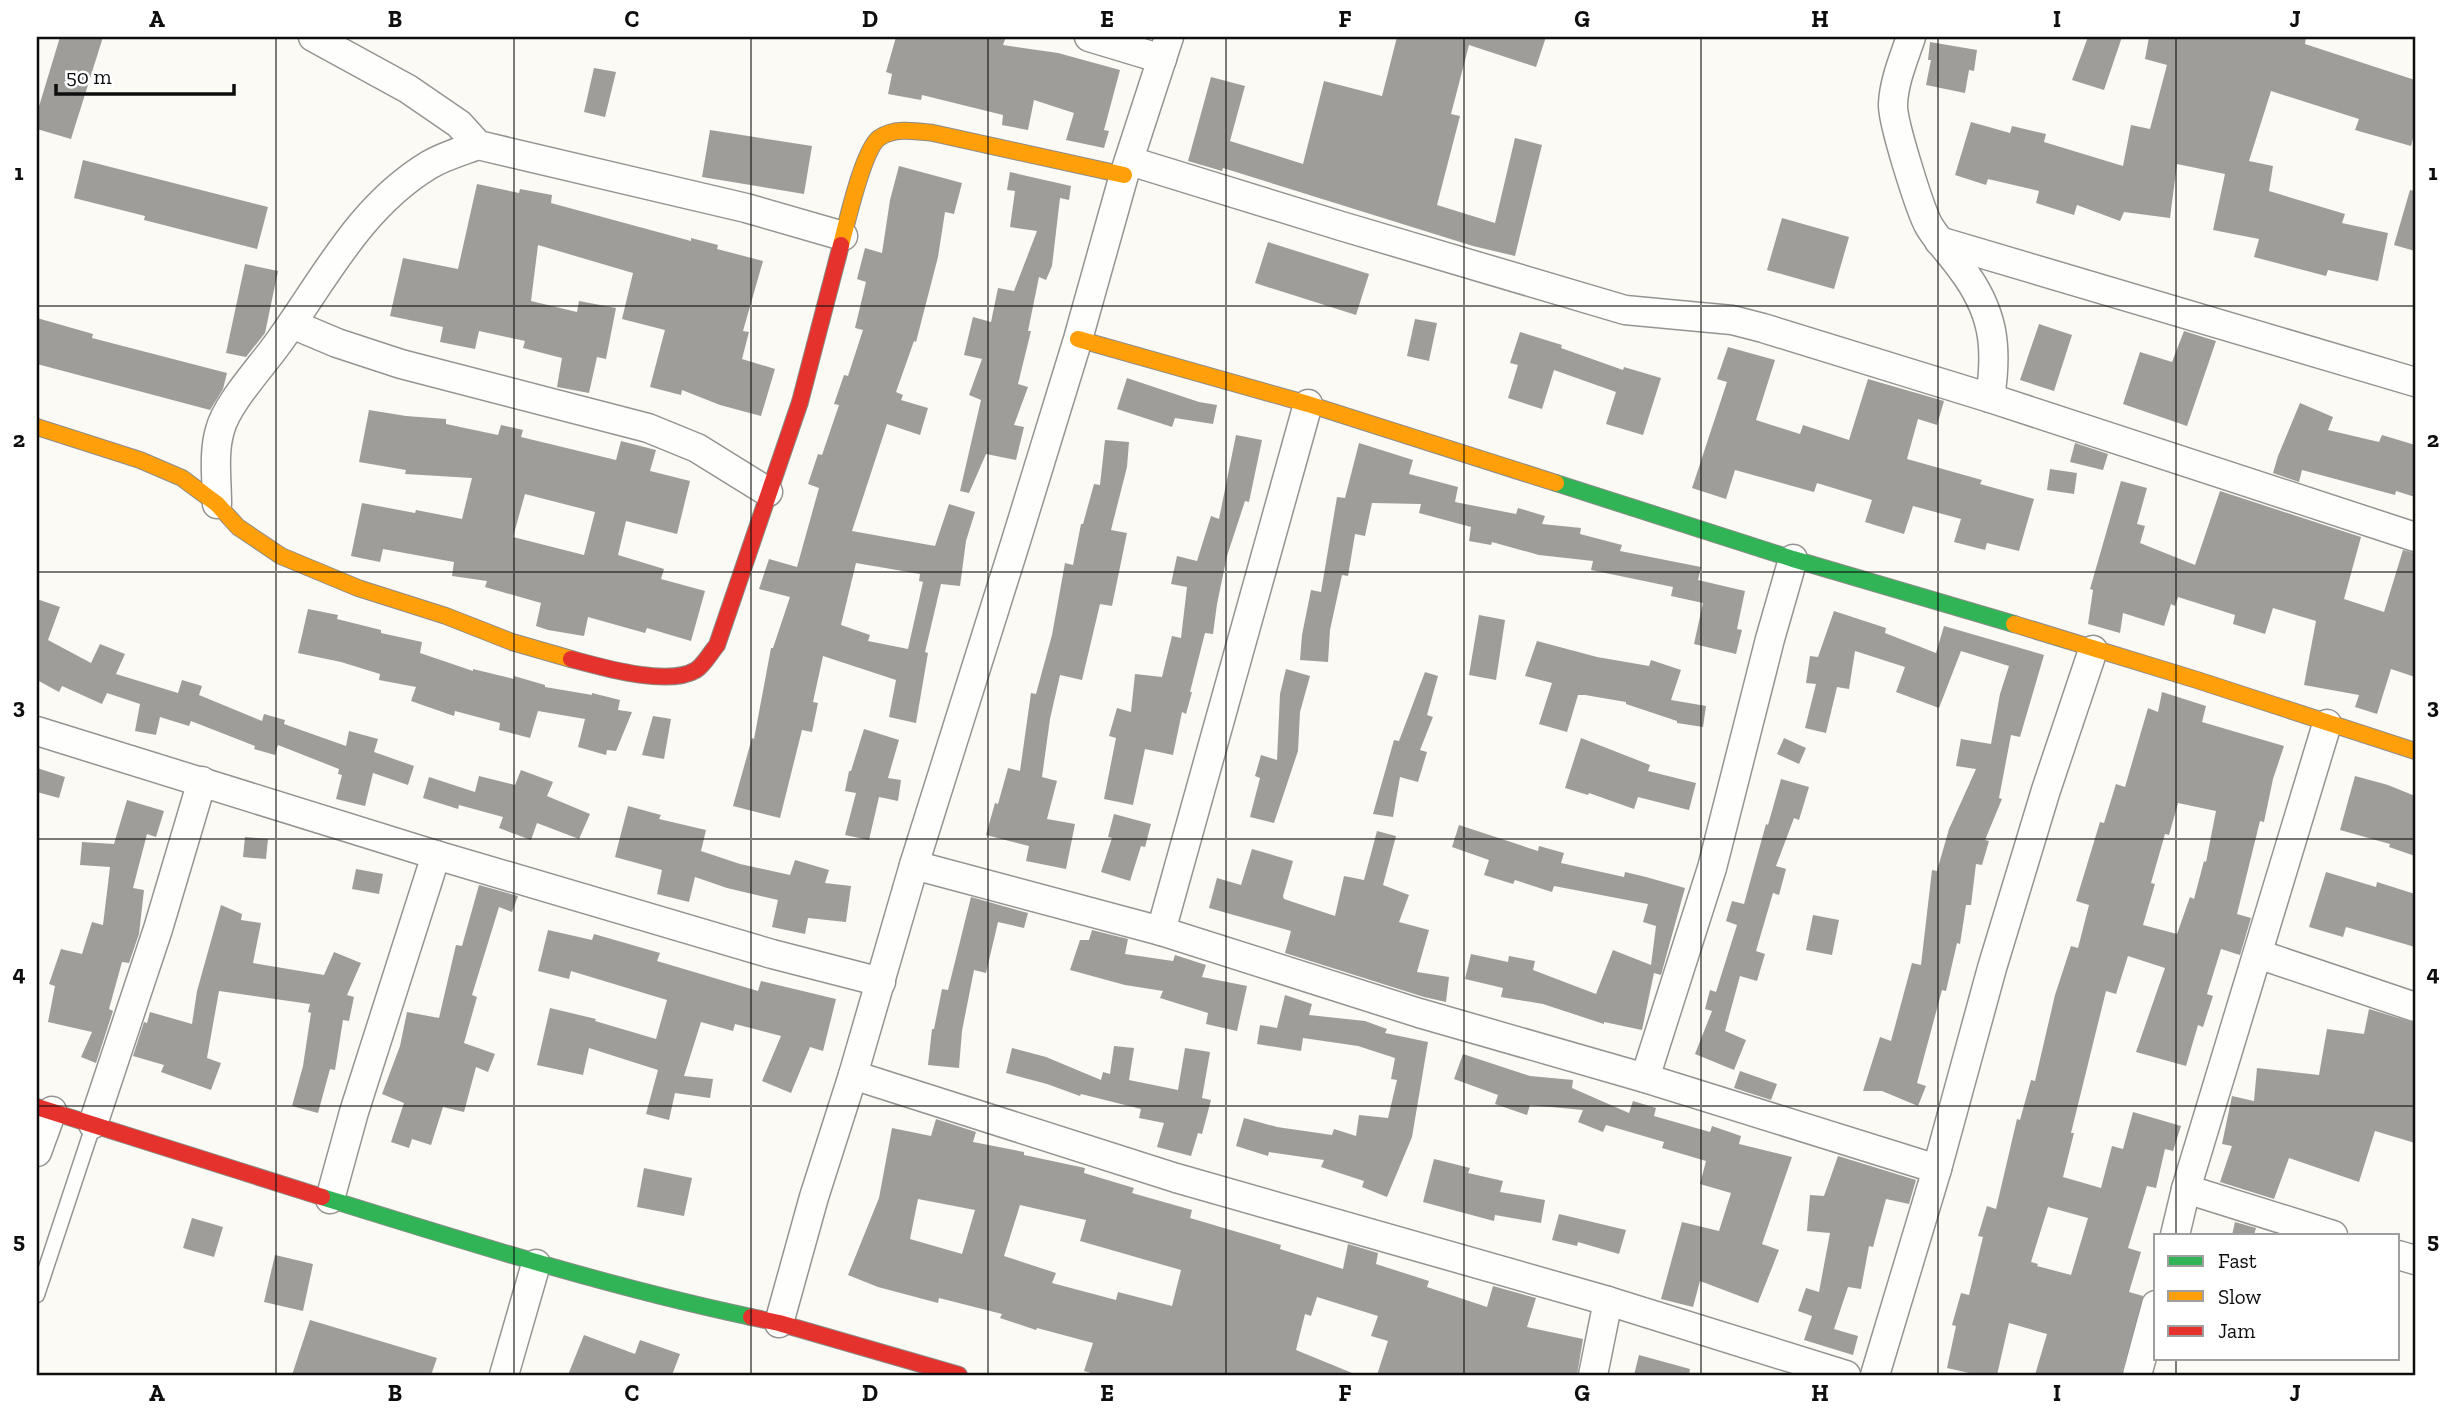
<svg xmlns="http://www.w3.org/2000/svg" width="2452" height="1412" font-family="'Zilla Slab',serif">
<rect width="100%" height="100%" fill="#fbfaf4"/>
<g fill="#9f9d99" fill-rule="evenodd">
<polygon points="60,37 103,37 71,139 37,129 37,113"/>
<polygon points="896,37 1006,37 1003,45 1058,53 1120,70 1104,130 1109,131 1104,148 1066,140 1074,113 1034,100 1028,130 1002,125 1003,115 922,95 921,100 888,94 892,74 886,72"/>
<polygon points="1397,37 1546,37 1536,67 1469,45 1451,114 1460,116 1437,205 1495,223 1515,138 1542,145 1515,256 1473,246 1223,168 1222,171 1188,161 1211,77 1245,86 1230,141 1303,164 1324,81 1382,96"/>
<polygon points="2088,37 2122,37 2104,90 2072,80"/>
<polygon points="2149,37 2306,37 2305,44 2415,80 2415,130 2411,146 2355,130 2359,119 2271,91 2249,161 2273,166 2269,191 2345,214 2342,223 2388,233 2378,281 2328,270 2326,276 2254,257 2259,239 2213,230 2225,174 2177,164 2170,218 2124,212 2120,221 2077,205 2074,215 2036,203 2039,191 1988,179 1986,185 1955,175 1971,122 2010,133 2012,126 2046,134 2044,142 2123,166 2131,125 2150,129 2167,65 2145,59"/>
<polygon points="1930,42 1977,50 1974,71 1969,70 1965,93 1926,85 1931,60 1928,60"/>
<polygon points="594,68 616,72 605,117 584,112"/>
<polygon points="710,130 812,146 804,194 702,177"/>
<polygon points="83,160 268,207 257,249 144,220 145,216 74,198"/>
<path d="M899,166l63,17 -8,31 -9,-2 -7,45 -22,85 -2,-1 -18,51 7,3 -2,5 27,8 -8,27 -33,-11 -35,107 83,15 14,-42 26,8 -9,29 -6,45 -19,-2 -16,68 3,1 -12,70 -27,-6 7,-37 -73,-24 -10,46 5,1 -6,29 -10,-2 -22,88 -47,-12 19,-68 2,1 17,-91h2l17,-51 -31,-8 10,-30 28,8 22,-79 -11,-4 10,-30 4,1 17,-50 -5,-1 10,-29 4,1 15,-46 -8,-2 11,-46 -9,-3 8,-31 17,5 8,-53zM856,563l64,11 -1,7 4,1 -15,67 -40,-8 2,-6 -29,-10z"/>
<polygon points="1010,172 1071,186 1069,200 1060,198 1052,266 1046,280 1039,277 1028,331 1031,331 1018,384 1028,387 1014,425 1024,427 1016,460 986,454 969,493 960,491 981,400 969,395 982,359 964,355 973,317 991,322 998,288 1014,291 1037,231 1010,227 1015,191 1007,190"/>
<polygon points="477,184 519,193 520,189 552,195 551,203 691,241 691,238 718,245 717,249 763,261 743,331 749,332 742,359 775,369 761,416 720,405 682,390 681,395 650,387 665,330 622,319 633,273 538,245 531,301 577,312 579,301 616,308 606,359 597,357 589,393 557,387 562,358 523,348 525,341 479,331 475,349 440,342 443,327 390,316 403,258 458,269"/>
<polygon points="2410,190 2415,191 2415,251 2394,245"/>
<polygon points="1782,218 1849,237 1834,289 1767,270"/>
<polygon points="1268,242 1369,274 1356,315 1255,283"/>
<polygon points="245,264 278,271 265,333 246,357 226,353"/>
<polygon points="37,318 93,334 92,338 227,373 223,389 210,410 37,364"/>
<polygon points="1415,319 1437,323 1429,361 1407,356"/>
<polygon points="2039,324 2072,335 2054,391 2020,380"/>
<polygon points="2184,331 2216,341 2187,426 2123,404 2140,352 2172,362"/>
<polygon points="1520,332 1562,345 1561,348 1623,370 1624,367 1661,378 1643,435 1606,424 1616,392 1554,370 1542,409 1508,398 1518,365 1510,363"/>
<polygon points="1728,347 1775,360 1756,420 1800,434 1803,425 1849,440 1868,379 1944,401 1937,425 1918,419 1907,459 1982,480 1980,484 2034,499 2019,551 1987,543 1985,550 1954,542 1961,519 1913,506 1904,534 1865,522 1872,500 1817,483 1814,492 1735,470 1726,499 1692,488 1727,382 1717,379"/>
<polygon points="1127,378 1199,402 1217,405 1213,424 1175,418 1172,427 1117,409"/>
<polygon points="2300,403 2333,417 2328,430 2379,442 2382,435 2415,445 2415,497 2396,491 2395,495 2302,470 2299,482 2273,473 2278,456"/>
<path d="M369,410l37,6 40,3v5l52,11 3,-10 22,5 -2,7 95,23 5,-19 35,9 -6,21 40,10 -13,53 -51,-13 -8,34 46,14 -3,10 44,12 -14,50 -44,-13 -2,5 -57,-16 -4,19 -36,-6 -12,-4 5,-23 -56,-16 2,-6 -35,-5 2,-14 -71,-13 -3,13 -29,-6 11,-53 53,10 1,-3 46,9 10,-41 -67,-4 1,-4 -47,-8zM525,494l70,18 -11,43 -71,-18z"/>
<polygon points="1236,435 1262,440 1249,502 1245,501 1227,556 1217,604 1213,634 1205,633 1190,692 1192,692 1186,714 1182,712 1173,755 1145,749 1133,805 1104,799 1116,738 1109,736 1117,708 1131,712 1135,674 1162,677 1172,636 1181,638 1187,587 1171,584 1177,556 1197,561 1211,516 1219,519"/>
<polygon points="1105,440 1129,442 1127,467 1111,530 1127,533 1112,606 1100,604 1082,680 1060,675 1050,719 1042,777 1057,781 1047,819 1075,824 1066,869 1026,861 1029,846 986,835 995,803 998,804 1008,768 1020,771 1031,693 1036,694 1052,635 1065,563 1073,565 1081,524 1083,524 1094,484 1100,485"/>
<polygon points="1359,443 1413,460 1409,474 1458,487 1455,502 1516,514 1518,508 1545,516 1542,524 1581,528 1580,534 1622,545 1620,551 1701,567 1698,580 1745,591 1737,629 1742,630 1736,654 1694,644 1703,603 1671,596 1673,587 1591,570 1593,561 1539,555 1492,542 1491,545 1469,541 1471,527 1419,513 1421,504 1372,503 1365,536 1355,534 1348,576 1342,575 1330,630 1328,662 1300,660 1302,635 1311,590 1321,592 1337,497 1345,498"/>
<polygon points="2075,443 2108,454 2103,470 2070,462"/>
<polygon points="2050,469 2077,473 2074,494 2047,490"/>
<polygon points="2121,481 2147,488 2137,524 2145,526 2140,543 2195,565 2220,491 2361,537 2344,599 2384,612 2403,550 2415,553 2415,677 2391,669 2377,714 2355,707 2359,695 2304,685 2316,621 2273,608 2265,634 2233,624 2235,615 2178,597 2175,606 2171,604 2164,626 2123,613 2120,633 2088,624 2093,590 2090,589"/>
<polygon points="37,599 60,607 48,640 91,663 100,644 125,654 116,674 178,693 182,680 202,686 199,695 262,721 264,714 285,720 284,724 346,746 349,731 378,739 374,752 414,766 408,785 373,773 365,806 336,799 342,775 338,774 339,769 278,745 275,755 254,749 255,746 191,721 189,726 160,717 156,735 135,731 140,704 107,693 102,704 62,686 59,692 37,680"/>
<polygon points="308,609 338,615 337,619 381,630 381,633 422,642 420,653 473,671 473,669 514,679 514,676 545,685 545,687 592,695 592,693 620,700 618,710 632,712 616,751 607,750 606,755 578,747 585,719 538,711 530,738 499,730 500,723 455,711 454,716 411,701 416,687 379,680 380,674 341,662 298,653"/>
<polygon points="1834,611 1886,628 1885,633 1936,653 1944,626 2044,655 2020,737 2011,735 1999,798 2002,799 1985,840 1989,841 1982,865 1976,864 1971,905 1966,905 1960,944 1957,943 1946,991 1942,990 1917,1083 1926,1086 1918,1106 1882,1091 1863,1091 1880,1037 1891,1041 1912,963 1921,965 1932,870 1937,871 1949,829 1976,769 1956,766 1961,739 1991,744 2000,694 2009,666 1961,651 1939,708 1896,692 1905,667 1855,651 1849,689 1837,687 1826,733 1805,728 1816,684 1806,683 1810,656 1818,657"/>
<polygon points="1479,615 1505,620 1496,680 1469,675"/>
<polygon points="1537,641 1597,657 1649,666 1651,660 1681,670 1671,700 1706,706 1703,727 1677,723 1677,721 1626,704 1626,702 1585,695 1578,695 1567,732 1539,724 1552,683 1525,676"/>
<polygon points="1286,669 1310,676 1300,712 1298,751 1274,823 1250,817 1260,778 1255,776 1261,755 1277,760 1280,694"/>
<polygon points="1425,672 1438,676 1427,715 1433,717 1420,750 1427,752 1418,782 1400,777 1393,817 1373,814 1394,740 1399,741"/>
<path d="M2162,692l44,14 -4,16 82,24 -11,33 -9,43 -4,-1 -23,93 14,4 -11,37 -19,-6 -14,45 6,2 -10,31 -5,-2 -12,41 -50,-14 29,-84 -37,-12 -12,38 -10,-3 -35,142h3l-11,44 38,11 11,-42 11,3 10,-37 48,14 -8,25 -8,-2 -9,39 -9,-2 -19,62 13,4 -12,40 14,4 -22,79h-86l12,-41 -38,-11 -12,52h-19l-31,-7 9,-42 -4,-1 9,-32 8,2 14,-58 -5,-1 9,-30 9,3 21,-90 3,1 11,-40 4,1 20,-86 16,-49 7,2 11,-43 -13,-4 24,-79 4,1 12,-39 9,3 23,-79 10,4zM2178,803l38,8 -10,51 -2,-1 -10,38 -4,-2 -13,37 -34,-9 12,-41 -4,-1 14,-49 4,1zM2048,1207l40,11 -17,57 -34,-9 1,-2 -7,-2z"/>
<polygon points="653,716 671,719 664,759 642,755"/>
<polygon points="864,729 899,740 888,778 901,780 898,801 879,797 869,840 845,835 856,793 845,791 849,771 851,771"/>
<polygon points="1581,738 1650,765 1648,771 1696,783 1689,810 1638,797 1634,809 1589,793 1588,795 1565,788"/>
<polygon points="1784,738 1806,748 1799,764 1777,754"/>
<polygon points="37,768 65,777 59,798 37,792"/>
<polygon points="521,770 553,782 547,796 590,814 579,839 537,823 531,840 499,828 503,817 459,805 458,809 423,798 429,777 475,792 479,776 515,785"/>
<polygon points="2355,776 2388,785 2415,796 2415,856 2389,847 2390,844 2340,830"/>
<polygon points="1781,779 1809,787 1799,820 1794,818 1776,866 1786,869 1779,895 1773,893 1756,951 1765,954 1757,981 1740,976 1725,1031 1746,1040 1734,1070 1695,1054 1712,1011 1705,1009 1710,990 1716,992 1737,925 1726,921 1732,901 1744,904 1766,824 1768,825"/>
<polygon points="127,800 164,811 156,837 147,834 133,888 144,890 139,934 129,963 122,962 109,1009 113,1011 96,1063 81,1057 92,1032 48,1022 55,986 49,984 61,949 82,954 92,922 103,925 110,867 80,865 82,842 114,844"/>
<polygon points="628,806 661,815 659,819 706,830 701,851 740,864 790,875 795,860 829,870 825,883 851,886 846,922 808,918 805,934 772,927 778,900 727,888 695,877 689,902 657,894 662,870 615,857"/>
<polygon points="1114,814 1151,824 1145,847 1141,846 1130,881 1101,872 1112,838 1108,837"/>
<polygon points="1459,825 1538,851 1539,846 1564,853 1561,863 1624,877 1625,872 1646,877 1685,888 1661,975 1654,973 1642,1030 1604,1022 1604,1024 1543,1004 1501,997 1503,988 1465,979 1471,954 1508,962 1509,956 1535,961 1533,970 1596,994 1613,950 1651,965 1656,926 1643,922 1648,904 1554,886 1552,892 1515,880 1513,884 1484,875 1489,860 1452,847"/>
<polygon points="1377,831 1396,836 1383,885 1409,895 1399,922 1429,930 1417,972 1449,977 1446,1002 1424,997 1285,953 1291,931 1209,908 1217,878 1241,885 1252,849 1293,861 1283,896 1284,899 1335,916 1344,876 1364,880"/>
<polygon points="245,837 268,839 266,859 243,857"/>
<polygon points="356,869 383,874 379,894 352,889"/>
<polygon points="2326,872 2376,887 2377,882 2415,894 2415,947 2346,927 2343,937 2309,927"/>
<polygon points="479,885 518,896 512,912 499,907 472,995 477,997 464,1043 495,1054 488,1072 476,1067 464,1112 443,1107 431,1145 412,1139 409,1148 391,1142 404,1103 382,1094 400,1046 407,1012 439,1018 456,945 462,946"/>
<polygon points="971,897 1028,913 1024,928 998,922 986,973 974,970 962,1031 959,1068 928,1065 932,1029 934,1029 942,989 948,990"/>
<polygon points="221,905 242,914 241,920 261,923 253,963 324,975 334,952 361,963 347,995 354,997 349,1021 343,1020 335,1070 330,1069 318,1113 292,1106 303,1066 311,1013 308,1012 310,1004 219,991 207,1058 221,1063 211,1090 161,1072 164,1065 133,1056 144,1022 147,1023 150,1012 192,1024 197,991"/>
<polygon points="1813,915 1839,920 1832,955 1806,950"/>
<polygon points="548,930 592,940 594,934 660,953 657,961 758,991 761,981 836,999 823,1051 810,1047 791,1093 762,1081 781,1036 735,1024 733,1031 701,1022 684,1076 713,1079 710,1098 675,1093 669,1120 646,1114 658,1070 589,1048 583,1075 537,1065 550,1008 596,1019 595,1021 656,1039 667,1000 571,971 569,979 538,971"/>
<polygon points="1092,930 1128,939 1125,954 1173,961 1175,955 1206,965 1202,977 1247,986 1237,1031 1206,1024 1208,1013 1160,998 1163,991 1125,985 1070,970 1080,940 1089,940"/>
<polygon points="1285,995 1312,1004 1309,1015 1365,1021 1387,1029 1385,1033 1428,1042 1412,1137 1387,1197 1362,1187 1364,1181 1321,1167 1324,1160 1269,1152 1268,1156 1236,1146 1244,1118 1277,1127 1332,1135 1334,1129 1356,1136 1359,1115 1388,1118 1397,1080 1391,1079 1395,1058 1358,1046 1303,1038 1301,1051 1257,1044 1260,1025 1277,1028"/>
<polygon points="2369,1009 2415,1023 2415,1143 2375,1131 2359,1182 2289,1158 2274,1199 2220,1182 2232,1146 2222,1144 2232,1096 2254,1101 2257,1068 2319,1075 2327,1029 2364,1034"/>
<polygon points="1114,1046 1134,1048 1129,1080 1178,1090 1185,1048 1210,1052 1202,1098 1211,1100 1202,1134 1198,1133 1191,1156 1157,1147 1164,1123 1139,1118 1141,1109 1081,1094 1080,1096 1047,1084 1006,1073 1012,1048 1046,1057 1101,1080 1103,1072 1110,1074"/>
<polygon points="1463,1054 1530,1076 1573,1080 1572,1088 1629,1113 1633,1101 1656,1108 1654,1116 1710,1132 1712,1126 1741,1136 1739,1144 1792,1157 1762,1244 1779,1250 1758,1303 1700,1281 1693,1307 1661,1299 1682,1222 1719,1231 1731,1193 1700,1184 1706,1161 1662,1148 1664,1142 1606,1125 1603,1132 1578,1122 1583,1110 1530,1105 1527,1115 1495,1104 1498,1095 1454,1079"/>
<polygon points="1740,1071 1777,1084 1771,1100 1734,1088"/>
<path d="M936,1119l40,13 -3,10 51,10v3l61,13 -1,5 50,15 -2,5 60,17 -2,8 91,27 -1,4 63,20 5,-25 30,9 -2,11 53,17 -2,6 60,20 6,-21 43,12 -9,29 56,12 -6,36h-200l11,-34 -17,-5 7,-20 -61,-19 -6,19 -6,-2 -9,36 61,25h-259l-14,-4 9,-28 -56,-15 -1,2 -36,-12 2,-4 -63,-16 -1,5 -60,-16 -30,-12 31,-77 13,-70 39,8zM918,1199l57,11 -13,44 -52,-15zM1020,1205l66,15 -6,21 101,29 -9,36 -54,-14 -2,8 -64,-17 4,-10 -52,-17z"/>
<polygon points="1838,1156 1916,1180 1909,1204 1886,1199 1873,1247 1869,1246 1861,1289 1848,1287 1834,1329 1858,1336 1853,1355 1804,1340 1812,1316 1798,1311 1806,1288 1819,1292 1830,1233 1807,1231 1810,1195 1824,1196"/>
<polygon points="1434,1159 1470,1168 1468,1173 1503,1181 1500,1192 1545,1200 1541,1223 1495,1215 1494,1221 1423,1202"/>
<polygon points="644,1168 692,1178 684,1216 637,1207"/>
<polygon points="1559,1214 1626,1230 1619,1254 1578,1242 1577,1246 1552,1240"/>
<polygon points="192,1218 223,1227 214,1257 183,1248"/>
<polygon points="2235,1222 2256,1228 2254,1235 2232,1235"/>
<polygon points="275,1255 313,1264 303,1311 264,1302"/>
<polygon points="310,1320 437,1358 431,1375 292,1375"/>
<polygon points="584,1335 635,1354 640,1340 680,1354 672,1375 568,1375"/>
<polygon points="1639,1355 1690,1369 1689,1375 1634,1375"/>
</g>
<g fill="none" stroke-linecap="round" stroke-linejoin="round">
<g stroke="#959492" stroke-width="17">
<polyline id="lane" points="37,1295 93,1126"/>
</g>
<g stroke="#959492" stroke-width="31">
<g id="street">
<polyline points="313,37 408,89 459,124 478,145 746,208 843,236"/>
<polyline points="1089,37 1162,59"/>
<path d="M1911,37c-7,21 -17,44 -18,67 -1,17 27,106 36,122 9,15 22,28 32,42 33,43 37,79 29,130"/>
<polyline points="1130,161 1341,226 1625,310 1732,320 1763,328 1990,398 2415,537"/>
<polyline points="1939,241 2415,382"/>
<polyline points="292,324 337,343 401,364 648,428 697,448 768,492"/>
<path d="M217,504c0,-24 -4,-51 3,-74 6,-25 40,-62 56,-84 47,-64 82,-138 153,-181 15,-9 33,-14 49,-20"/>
<polyline points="37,731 436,855 772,954 881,982"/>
<polyline points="914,865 1161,931 1419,1013 1645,1078 1937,1169"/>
<polyline points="1161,931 1308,404"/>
<polyline points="2258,954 2415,1007"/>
<polyline points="853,1075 1176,1178 1608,1301 1846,1375"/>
<polyline points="1645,1078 1712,868 1770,639 1793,559"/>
<polyline points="93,1124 158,929 202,781"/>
<polyline points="37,1152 52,1111"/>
<polyline points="2186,1189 2333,1235"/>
<polyline points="330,1199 354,1112 436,855"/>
<polyline points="2175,1235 2186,1189 2327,724"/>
<polyline points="2398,1255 2415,1260"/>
<polyline points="779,1323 814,1197 853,1075 914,865 1015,544 1078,339 1124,175 1169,37"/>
<polyline points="504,1375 536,1264"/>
<polyline points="1593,1375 1608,1301"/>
<polyline points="1875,1375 1937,1169 1992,968 2046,790 2093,650"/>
<polyline points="2137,1375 2156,1305"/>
</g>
</g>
<g stroke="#8b8b88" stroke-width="18">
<g id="fast">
<polyline points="1556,483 1793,559 2014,624"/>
<path d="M322,1197c142,44 283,89 429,120"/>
</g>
</g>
<g stroke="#8b8b88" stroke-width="18">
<g id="slow">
<path d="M841,245c6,-23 22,-95 38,-107 15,-11 37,-7 54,-5l191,42"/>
<polyline points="1078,339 1308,404 1556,483"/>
<polyline points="37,427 140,460 182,478 217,504 238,527 281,556 358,588 446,616 512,642 571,659"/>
<polyline points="2014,624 2197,680 2415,751"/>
</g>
</g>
<g stroke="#8b8b88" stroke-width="18">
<g id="jam">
<path d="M571,659c30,8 97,28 125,11 8,-5 15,-18 21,-25l83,-243 41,-157"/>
<polyline points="37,1107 322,1197"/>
<polyline points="751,1317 779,1323 959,1375"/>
</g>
</g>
<use href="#lane" stroke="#fefefd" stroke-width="14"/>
<use href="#street" stroke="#fefefd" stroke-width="28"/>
<use href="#fast" stroke="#30b455" stroke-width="16"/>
<use href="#slow" stroke="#ff9f0a" stroke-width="16"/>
<use href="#jam" stroke="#e5322d" stroke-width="16"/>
</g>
<path fill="none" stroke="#0e0e0e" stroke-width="2" stroke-opacity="0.55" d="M276,37v1338M514,37v1338M751,37v1338M988,37v1338M1226,37v1338M1464,37v1338M1701,37v1338M1938,37v1338M2176,37v1198M37,306h2378M37,572h2378M37,839h2378M37,1106h2378M2176,1358v17"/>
<rect width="2452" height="1412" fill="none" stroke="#ffffff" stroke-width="77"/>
<rect x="2154" y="1234" width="245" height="126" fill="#ffffff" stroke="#9f9f9f" stroke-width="2"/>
<rect x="2168" y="1256" width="35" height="10" fill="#30b455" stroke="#9f9f9f" stroke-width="2"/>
<text x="2218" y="1268" font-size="21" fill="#0e0e0e">Fast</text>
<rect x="2168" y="1291" width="35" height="10" fill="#ff9f0a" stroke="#9f9f9f" stroke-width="2"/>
<text x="2218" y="1304" font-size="21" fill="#0e0e0e">Slow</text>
<rect x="2168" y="1326" width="35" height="10" fill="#e5322d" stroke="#9f9f9f" stroke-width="2"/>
<text x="2218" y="1338" font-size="21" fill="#0e0e0e">Jam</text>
<path d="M56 84v10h178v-10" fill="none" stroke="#0e0e0e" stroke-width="3.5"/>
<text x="66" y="84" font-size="21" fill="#0e0e0e" stroke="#ffffff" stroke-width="5" paint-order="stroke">50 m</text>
<rect x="38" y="38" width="2376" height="1336" fill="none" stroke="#0e0e0e" stroke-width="2.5"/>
<g font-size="23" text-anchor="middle" font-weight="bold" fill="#0e0e0e">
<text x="157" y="27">A</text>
<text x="395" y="27">B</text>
<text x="632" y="27">C</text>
<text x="870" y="27">D</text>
<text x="1107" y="27">E</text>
<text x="1345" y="27">F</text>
<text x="1582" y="27">G</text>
<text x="1820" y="27">H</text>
<text x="2057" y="27">I</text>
<text x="2295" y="27">J</text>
<text x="19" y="180">1</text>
<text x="2433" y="180">1</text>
<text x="19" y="447">2</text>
<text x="2433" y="447">2</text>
<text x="19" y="714">3</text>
<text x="2433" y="714">3</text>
<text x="19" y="981">4</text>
<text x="2433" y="981">4</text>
<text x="19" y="1248">5</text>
<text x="2433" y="1248">5</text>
<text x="157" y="1401">A</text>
<text x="395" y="1401">B</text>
<text x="632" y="1401">C</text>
<text x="870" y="1401">D</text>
<text x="1107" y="1401">E</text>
<text x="1345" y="1401">F</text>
<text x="1582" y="1401">G</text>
<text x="1820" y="1401">H</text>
<text x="2057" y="1401">I</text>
<text x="2295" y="1401">J</text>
</g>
</svg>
